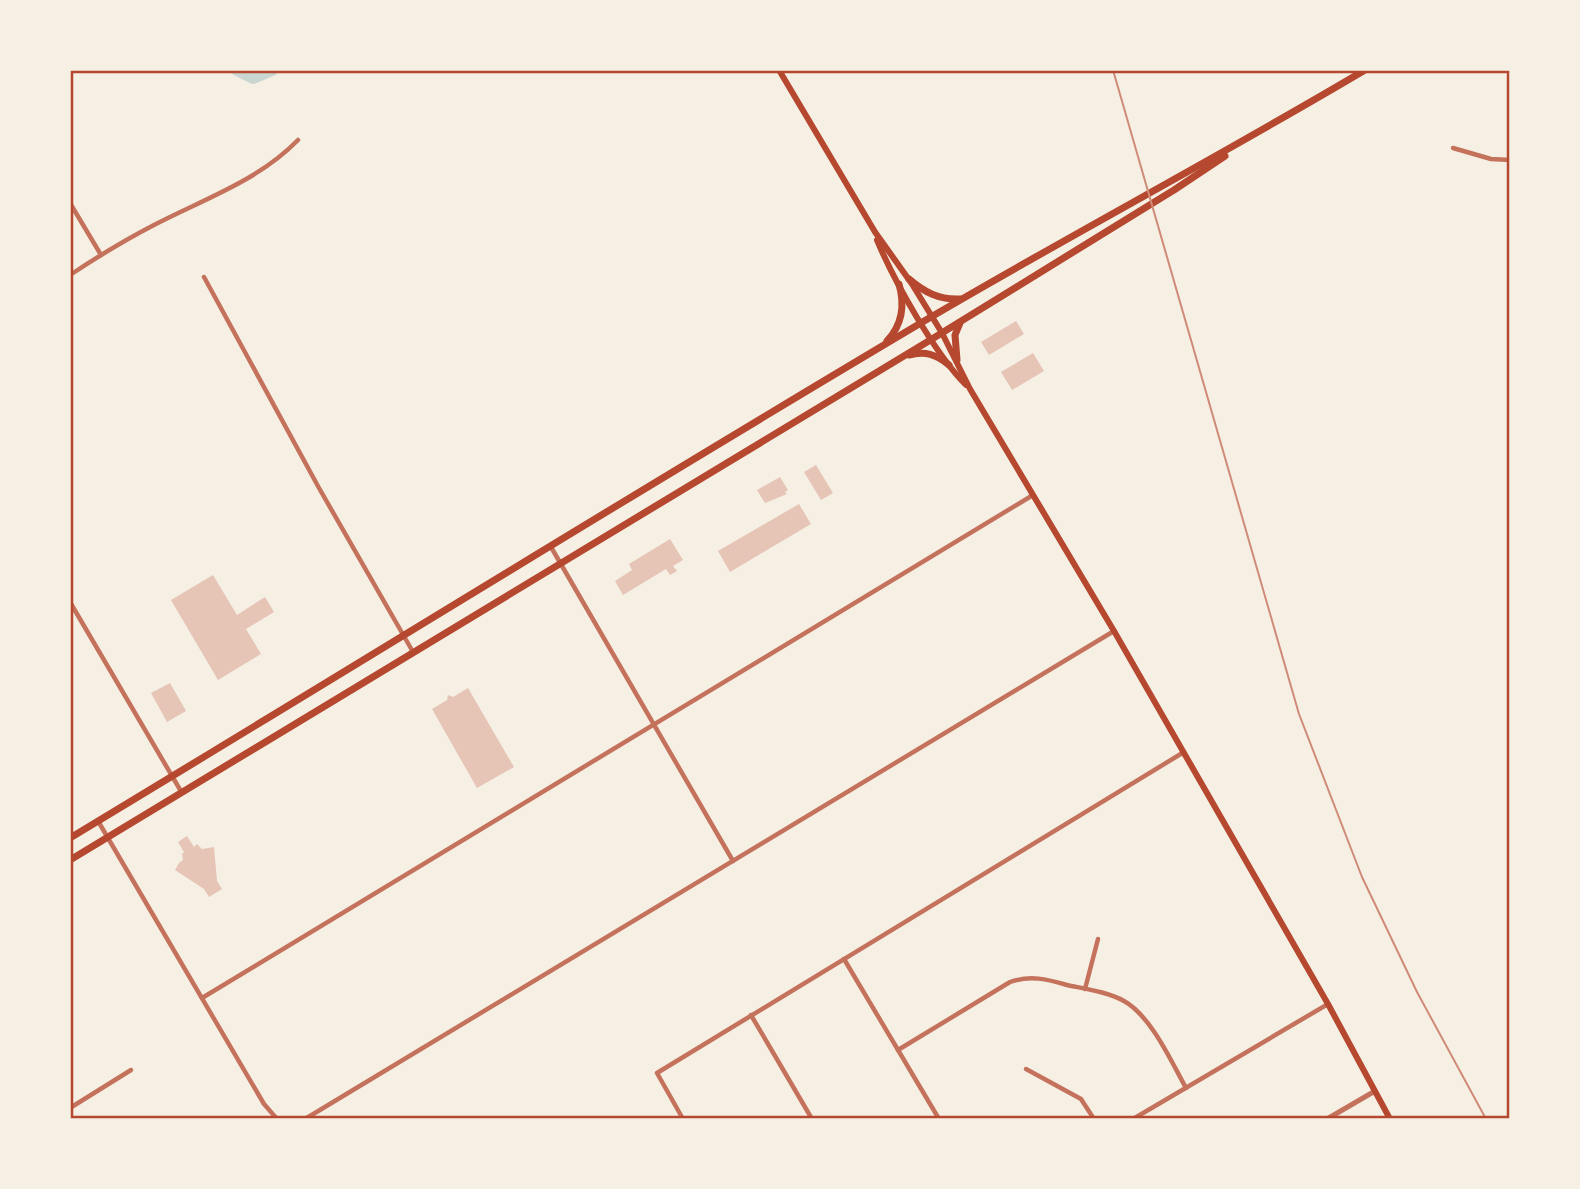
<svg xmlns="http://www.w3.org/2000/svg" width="1580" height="1189" font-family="Inter,sans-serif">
<rect width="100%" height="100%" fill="#f6efe4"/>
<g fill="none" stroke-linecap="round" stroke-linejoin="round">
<polyline stroke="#c9d6d2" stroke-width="12" points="237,70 253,78 272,70"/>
</g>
<g fill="#e6c5b7">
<polygon points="1016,321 1024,334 989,355 981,342"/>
<polygon points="1033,353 1044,371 1012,390 1001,372"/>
<polygon points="816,465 833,493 821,500 804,472"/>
<polygon points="780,477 788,490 785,492 787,494 765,503 757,490"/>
<polygon points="799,504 811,524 730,572 718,551"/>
<polygon points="670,539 683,560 673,566 677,571 670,575 666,569 623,595 615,581 632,570 629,564"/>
<polygon points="213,575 237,615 265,597 274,612 246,629 261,654 218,680 171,600"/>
<polygon points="170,683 186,711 167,722 151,693"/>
<polygon points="468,688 514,767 477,788 432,709 447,700 448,695 453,697"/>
<polygon points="187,836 194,847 197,844 202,849 214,847 217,881 222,889 209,897 204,889 175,870 179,863 183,860 182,854 184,852 178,842"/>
</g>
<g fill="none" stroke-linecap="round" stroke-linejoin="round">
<g stroke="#c5725c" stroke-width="4.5">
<polyline points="1453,148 1491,159 1510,160"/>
<polyline points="70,203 101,255"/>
<path d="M70,275c27,-18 55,-35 84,-50 50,-26 104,-44 144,-85"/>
<polyline points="204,277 319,488 413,652"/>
<polyline points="551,547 733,861"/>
<polyline points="70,602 182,793"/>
<polyline points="98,821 264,1104 277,1119"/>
<polyline points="844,959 939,1119"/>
<polyline points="1085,989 1098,939"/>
<polyline points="202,998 1033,495"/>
<polyline points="751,1015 812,1119"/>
<path d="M898,1050l112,-68c20,-7 37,-3 57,3 19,4 41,7 57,16 27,15 47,60 62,87"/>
<polyline points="1026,1069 1081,1099 1094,1119"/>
<polyline points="70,1108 131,1070"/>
<polyline points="305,1119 1114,631"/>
<polyline points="683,1119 657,1073 1184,752"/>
<polyline points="1133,1119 1328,1004"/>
</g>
<polyline stroke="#c5725c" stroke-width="5" points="1327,1119 1375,1091"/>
<g stroke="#b5482f" stroke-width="6">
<polyline points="779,70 875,232 912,284 942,333 970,389 1114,631 1328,1004 1390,1119"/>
<path d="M877,240c17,41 58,114 89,145"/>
</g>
<g stroke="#b5482f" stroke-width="7">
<path d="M909,279c15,13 30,21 51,20"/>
<path d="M887,341c16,-17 18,-36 12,-57"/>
<path d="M909,355c16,-4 27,-1 40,10"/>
<polyline points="957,360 955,335 960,323"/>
<path d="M70,838c287,-173 572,-350 861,-521 143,-84 291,-162 434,-247"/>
<polyline points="70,860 932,339 1174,190 1225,156"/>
</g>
<polyline stroke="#cf8b77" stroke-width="2" points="1113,70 1299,714 1362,877 1417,992 1486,1119"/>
</g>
<rect width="1580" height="1189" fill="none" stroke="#f6efe4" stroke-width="144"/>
<rect x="72" y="72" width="1436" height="1045" fill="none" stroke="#b5482f" stroke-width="2.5"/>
</svg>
